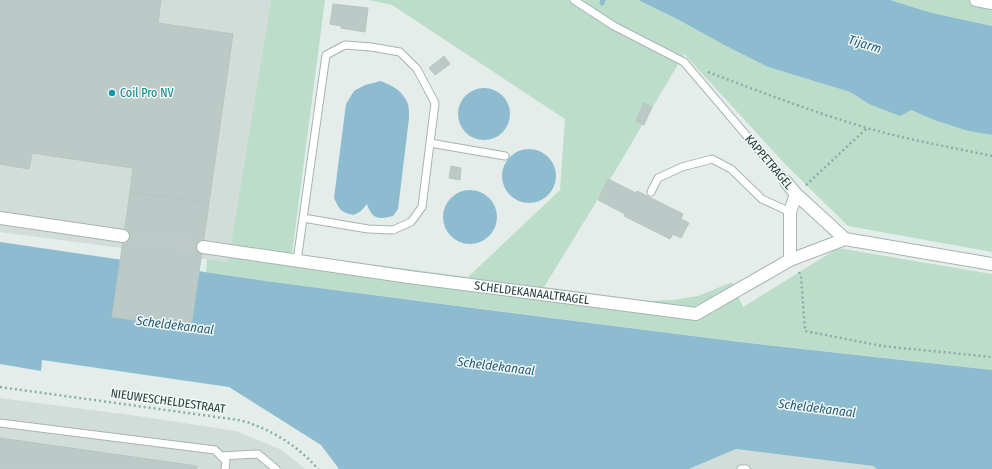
<svg xmlns="http://www.w3.org/2000/svg" width="992" height="469" font-family="'Fira Sans Condensed',sans-serif">
<rect width="100%" height="100%" fill="#e4edea"/>
<g fill="#d2ddd9">
<polygon points="0,0 271,0 228,262 0,232"/>
<polygon points="0,398 138,416 236,431 282,450 305,469 0,469"/>
<polygon points="736,449 873,466 877,469 689,469"/>
</g>
<g fill="#bdddcb">
<polygon points="271,0 325,0 292,254 468,277 560,190 565,119 392,5 369,0 638,0 677,19 726,46 768,67 850,92 869,104 911,110 934,120 968,131 992,135 992,252 848,226 786,165 684,54 614,173 544,287 649,301 673,300 698,296 732,282 743,307 838,248 992,274 992,370 725,340 273,282 206,272 207,259 228,262"/>
<polygon points="890,0 992,0 992,26 932,13"/>
</g>
<g fill="#8dbbd0">
<polygon points="638,0 890,0 932,13 992,26 992,135 968,131 934,120 911,110 900,116 869,104 850,92 768,67 726,46 677,19"/>
<path d="M381,81c12,5 22,10 27,23 1,4 1,10 1,14l-11,91 -5,7c-15,4 -21,3 -26,-12l-6,7 -7,4c-13,-3 -14,-4 -20,-17l12,-94 8,-13 11,-6z"/>
<circle cx="484" cy="114" r="26"/>
<circle cx="529" cy="176" r="27"/>
<circle cx="470" cy="217" r="27"/>
<polygon points="0,242 273,282 473,308 740,342 992,370 992,469 877,469 873,466 736,449 689,469 339,469 321,445 229,387 42,360 41,371 0,364"/>
</g>
<g fill="none" stroke-linecap="round" stroke-linejoin="round">
<polyline stroke="#8dbbd0" stroke-width="5" points="602,3 603,0"/>
</g>
<g fill="#bccac7" stroke="#b6c6c2">
<polygon points="0,0 161,0 158,23 233,34 209,203 130,192 133,168 32,153 29,169 0,164"/>
<polygon points="333,4 368,8 365,32 341,28 341,26 330,24"/>
<polygon points="444,56 450,64 435,75 429,68"/>
<polygon points="644,103 652,107 644,125 636,121"/>
<polygon points="451,166 461,168 460,180 449,178"/>
<polygon points="608,179 636,193 625,214 598,200"/>
<polygon points="637,191 683,214 681,219 689,223 681,238 673,234 670,239 624,216"/>
<polygon points="130,192 209,203 191,328 112,317"/>
<polygon points="0,438 197,466 197,469 0,469"/>
</g>
<g fill="none" stroke-linecap="round" stroke-linejoin="round">
<polyline stroke="#bdcac7" stroke-width="12" stroke-dasharray="12 6" stroke-linecap="butt" points="123,236 203,247"/>
<g stroke="#a6b5b2" stroke-width="9">
<g id="lane">
<polyline points="574,0 614,26 684,62 786,182"/>
<polyline points="430,143 505,156"/>
<polyline points="651,192 658,178 682,167 712,159 731,169 762,199 790,212"/>
<polyline points="297,261 326,55 345,45 371,47 400,52 417,69 435,103 422,207 411,222 393,230 368,229 303,218"/>
<polyline points="0,423 215,450 226,461 225,469"/>
<polyline points="221,456 258,454 276,469"/>
<polyline points="741,469 746,469"/>
</g>
</g>
<g stroke="#a6b5b2" stroke-width="14">
<g id="street">
<polyline points="976,0 992,3"/>
<polyline points="786,182 796,194 845,239 992,264"/>
<polyline points="0,218 123,236"/>
<path id="s1" d="M203,247l206,30 287,37 94,-54 55,-21"/>
<polyline points="790,260 790,212 796,194"/>
</g>
</g>
<g stroke="#85afa9" stroke-width="2.5" stroke-dasharray="2 3" stroke-linecap="butt">
<path d="M708,72c53,20 105,40 159,56 41,12 83,19 125,28"/>
<polyline points="806,185 867,128"/>
<polyline points="799,272 801,276 805,331 882,346 992,357"/>
<path d="M0,387l231,32c7,1 15,2 21,5 25,9 49,25 66,45"/>
</g>
<use href="#lane" stroke="#fff" stroke-width="7"/>
<use href="#street" stroke="#fff" stroke-width="12"/>
</g>
<circle fill="#0f9aa8" stroke="#f4f9f7" stroke-width="1.5" cx="112" cy="93" r="4"/>
<g text-anchor="middle" dominant-baseline="central" stroke-width="3" stroke-linejoin="round" paint-order="stroke">
<g font-size="12" fill="#0d838f" stroke="#f4f9f7" text-anchor="start">
<text x="120" y="93">Coil Pro NV</text>
</g>
<g font-size="12" fill="#233e3b" stroke="#f4f9f7">
<text transform="translate(769 162) rotate(50)">KAPPETRAGEL</text>
<text stroke="none"><textPath href="#s1" startOffset="332">SCHELDEKANAALTRAGEL</textPath></text>
<text transform="translate(168 401) rotate(8)">NIEUWESCHELDESTRAAT</text>
</g>
<g font-size="13" font-style="italic" fill="#1f5c78" stroke="#f4f9f7">
<text transform="translate(865 44) rotate(17)">Tijarm</text>
<text transform="translate(175 325) rotate(7)">Scheldekanaal</text>
<text transform="translate(496 366) rotate(7)">Scheldekanaal</text>
<text transform="translate(817 408) rotate(7)">Scheldekanaal</text>
</g>
</g>
</svg>
